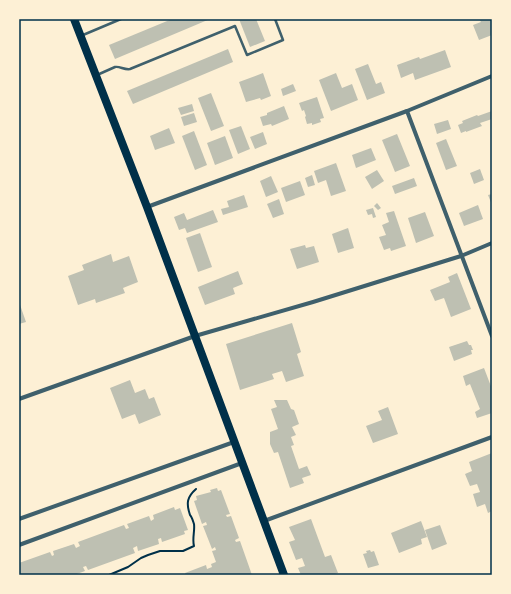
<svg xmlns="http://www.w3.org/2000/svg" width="511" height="594" font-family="Literata,serif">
<rect width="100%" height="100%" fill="#fdf0d5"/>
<g fill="#bec0b2">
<polygon points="172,19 210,19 115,59 109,45"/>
<polygon points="239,19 256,19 265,41 250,47"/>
<polygon points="479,19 492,19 492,35 479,40 473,25 481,22"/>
<polygon points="228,49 233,62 133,104 127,91"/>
<polygon points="445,50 451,67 415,80 413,73 401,78 397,65 419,57 420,59"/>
<polygon points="368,64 376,84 381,82 385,93 367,100 355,69"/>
<polygon points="263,73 271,96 261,100 260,98 246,102 239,82"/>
<polygon points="336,73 342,88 352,84 358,100 331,111 319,80"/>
<polygon points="293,84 296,91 283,96 281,89"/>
<polygon points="211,93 224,126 211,131 198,98"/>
<polygon points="317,97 324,118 320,119 321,122 312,125 312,123 307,124 305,117 306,116 304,110 302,111 299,103"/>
<polygon points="192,104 194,111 181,115 178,108"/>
<polygon points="284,106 289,119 272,126 271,124 263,126 260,117 267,115 267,113"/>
<polygon points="492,111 492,119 480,123 482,126 466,132 466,131 461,133 458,125 463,123 462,121 477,115 478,116"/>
<polygon points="194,113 197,122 184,126 181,117"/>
<polygon points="448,120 451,129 437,134 434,124"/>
<polygon points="241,126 250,149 238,154 229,130"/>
<polygon points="169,128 175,143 155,150 150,136"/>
<polygon points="194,131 207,165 195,170 182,136"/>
<polygon points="263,132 267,144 255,149 250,137"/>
<polygon points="397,134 410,166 395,172 382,140"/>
<polygon points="225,136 233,158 215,165 207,143"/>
<polygon points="446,139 457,166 446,170 436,143"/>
<polygon points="371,148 376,160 356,168 352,155"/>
<polygon points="336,163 346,191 331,196 326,180 318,183 314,171"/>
<polygon points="480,169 484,180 474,184 470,173"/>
<polygon points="377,170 384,181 372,189 365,177"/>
<polygon points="312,175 315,185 308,187 305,178"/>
<polygon points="271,176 278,192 266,197 260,181"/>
<polygon points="414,178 417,186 395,194 392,186"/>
<polygon points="300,181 305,195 286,202 281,188"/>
<polygon points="492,194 492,205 488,195"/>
<polygon points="244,195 248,207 223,215 221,209 229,207 227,201"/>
<polygon points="279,199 284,214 273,218 267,204"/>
<polygon points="377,203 381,208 378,210 374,206"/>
<polygon points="478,205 483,219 464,226 459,213"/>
<polygon points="373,208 376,217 373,218 372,214 368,215 366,210"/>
<polygon points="213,210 218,222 187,233 185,228 179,230 174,217 184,213 187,220"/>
<polygon points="394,211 406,246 391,251 390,248 384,250 379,237 386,235 382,225 389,222 386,213"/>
<polygon points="425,212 434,236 416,243 408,218"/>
<polygon points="348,228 354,248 338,253 332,234"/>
<polygon points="200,233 212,267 198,272 186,238"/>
<polygon points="305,245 306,248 314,246 319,262 297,269 290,249"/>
<polygon points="111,254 113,262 129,256 138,282 123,288 125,293 96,303 95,299 78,305 68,276 84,270 82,265"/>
<polygon points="238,271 243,284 233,288 235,294 205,305 198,287"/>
<polygon points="457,273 471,309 451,317 444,298 435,301 430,290 450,282 448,277"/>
<polygon points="19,302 26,322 19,324"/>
<polygon points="292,323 301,352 297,354 304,376 286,382 282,371 272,374 274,379 240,390 226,344"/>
<polygon points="467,341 469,345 471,345 473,350 471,350 472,354 454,361 449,347"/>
<polygon points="484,368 492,389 492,413 477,418 475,412 480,409 470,384 466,386 463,376"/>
<polygon points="130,380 135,393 145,389 149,399 154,397 161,415 139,424 135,414 122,419 110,388"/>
<polygon points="274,400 287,400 291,409 294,410 299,424 292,427 296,435 291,437 294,445 291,446 299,469 307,466 311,475 302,478 304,483 290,488 278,452 274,453 270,444 270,432 278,429 271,409 277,407"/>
<polygon points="388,407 398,434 373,443 366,426 382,420 378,411"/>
<polygon points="492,453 492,511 488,513 485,504 477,507 473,494 480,492 477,484 470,486 465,474 472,471 469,462"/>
<polygon points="217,488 218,491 221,490 230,514 226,515 227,517 231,516 239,538 235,540 236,542 240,541 252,575 186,575 185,573 206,565 207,569 212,567 211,564 216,562 212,551 216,550 215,547 212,549 203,526 207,525 206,522 202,524 194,501 197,500 196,496 211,492 210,490"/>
<polygon points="174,507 175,510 180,508 188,530 184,531 185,534 162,542 161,538 158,539 159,544 138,551 137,546 133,548 135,553 88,570 86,566 83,567 85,571 74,575 19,575 19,563 50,552 52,556 54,555 53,551 74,544 76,548 80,546 78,542 124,525 126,529 129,528 127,524 149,516 151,521 154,519 153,515"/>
<polygon points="311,519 325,557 331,555 338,573 332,575 301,575 298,568 305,566 302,558 296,560 289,542 295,540 289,527"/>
<polygon points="421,521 427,537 421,539 422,544 399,553 391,533"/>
<polygon points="440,525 447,544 432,550 425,530"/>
<polygon points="370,550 371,552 374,551 379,565 368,568 363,554 367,553 366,551"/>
</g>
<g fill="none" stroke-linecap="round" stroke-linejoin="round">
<path stroke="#003049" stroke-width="2" d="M109,575l19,-8 13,-9 7,-3 12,-4h23l11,-5c-2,-7 1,-15 0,-22 -1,-3 -2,-7 -4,-9 -4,-12 -3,-18 6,-26"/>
<g stroke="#3f606c" stroke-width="2.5">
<polyline points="83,35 121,19"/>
<path d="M97,75l18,-8c5,-1 9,3 15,2l105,-43 12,29 36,-15 -8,-21"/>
</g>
<g stroke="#3f606c" stroke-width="4">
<polyline points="407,111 492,336"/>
<polyline points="147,207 407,111 492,76"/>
<polyline points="19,399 195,336 313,302 461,256 492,243"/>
<polyline points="19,519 234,442"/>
<polyline points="264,521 492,437"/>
<polyline points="19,545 242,463"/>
</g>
<polyline stroke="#003049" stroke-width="8" points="74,19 147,207 284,575"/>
</g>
<rect width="511" height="594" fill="none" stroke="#fdf0d5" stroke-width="40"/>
<rect x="20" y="20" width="471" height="554" fill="none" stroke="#003049" stroke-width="1.5"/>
</svg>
